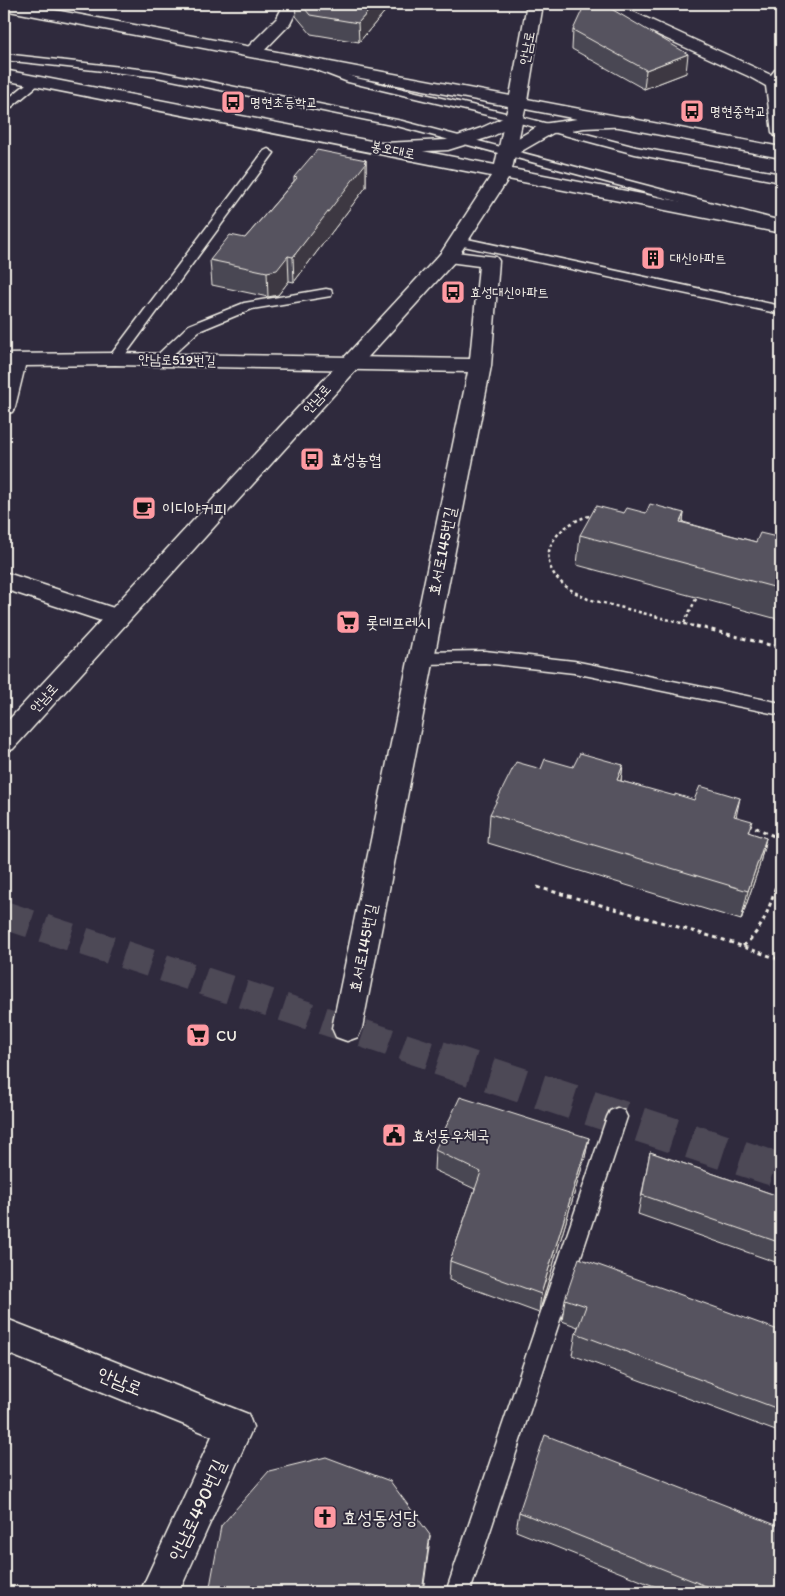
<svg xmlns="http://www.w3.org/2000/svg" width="785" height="1596" font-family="Itim,'Poor Story',sans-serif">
<rect width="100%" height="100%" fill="#2f2a3d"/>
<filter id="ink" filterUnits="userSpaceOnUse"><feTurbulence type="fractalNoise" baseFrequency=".02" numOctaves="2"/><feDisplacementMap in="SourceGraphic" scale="10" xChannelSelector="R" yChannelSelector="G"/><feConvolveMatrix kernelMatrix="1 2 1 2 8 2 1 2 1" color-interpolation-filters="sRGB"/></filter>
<g filter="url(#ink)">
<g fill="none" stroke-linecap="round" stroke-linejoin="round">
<polyline stroke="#4d4857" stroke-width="28" stroke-dasharray="28 14" stroke-linecap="butt" points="4,915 443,1060"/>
<polyline stroke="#4d4857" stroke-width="35" stroke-dasharray="35 18" stroke-linecap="butt" points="439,1058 781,1171"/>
<g stroke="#f4f1e8" stroke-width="3">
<g id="service">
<polygon points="4,54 157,71 402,121 781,221 781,229 401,127 157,77 4,60"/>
<polygon points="313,62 356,78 514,115 636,147 781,174 781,182 635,154 512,121 348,82 309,67 308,65"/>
<polygon points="35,79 39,80 41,82 39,84 8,110 4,111 4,102 31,80"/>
<polygon points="268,149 274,153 120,362 110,362 108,359 110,356 264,151"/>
<polygon points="458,237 781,306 781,314 454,244 452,241"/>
<polygon points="326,289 331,290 332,293 331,296 252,309 199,331 165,362 155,362 153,359 189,325 244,303"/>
<polygon points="485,651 574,661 781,703 781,715 574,673 485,663 421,664 415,662 413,658 415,654 421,652"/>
<polygon points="617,1108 624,1111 627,1117 470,1592 446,1592 607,1117 610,1111"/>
</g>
</g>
<g stroke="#f4f1e8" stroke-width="3">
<g id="minor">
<polygon points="284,4 300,4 290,24 259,56 247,56 245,52 247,48 277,18"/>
<polygon points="595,4 616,4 771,75 775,70 781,69 781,137 775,136 772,132 766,86 748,76 597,7"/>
<polygon points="448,251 496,257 499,261 491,366 362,1028 358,1037 347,1041 336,1037 332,1028 468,372 115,365 25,366 15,407 12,412 4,414 4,354 115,353 470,359 479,266 441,261 438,257 441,253"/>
<polygon points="4,572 126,612 129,618 126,624 117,626 4,589"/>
<polygon points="4,1318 248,1414 253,1427 179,1592 140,1592 212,1436 4,1352"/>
</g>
</g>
<g stroke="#f4f1e8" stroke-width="3">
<g id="tertiary">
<polygon points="527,4 543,4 527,101 524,105 518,106 512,105 509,101"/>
<polygon points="514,113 520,114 523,118 520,122 493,136 448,150 384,153 378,152 375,148 378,144 384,143 446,140 481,128"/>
<polygon points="627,117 633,118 636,122 633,126 584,128 553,133 513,156 507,158 501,156 498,152 501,148 542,124 584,118"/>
</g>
</g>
<g stroke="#f4f1e8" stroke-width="3">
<polygon id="secondary" points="4,4 23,4 781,147 781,158 525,109 512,169 781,221 781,233 508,179 455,261 13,749 4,752 4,725 441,253 491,176 4,80 4,70 495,165 508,106 4,10"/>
</g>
<g stroke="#f4f1e8" stroke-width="2.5" stroke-dasharray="3 3" stroke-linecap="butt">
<path d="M595,515c-26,3 -60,30 -41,59 8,12 21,19 34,25l113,29"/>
<polyline points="684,623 698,595"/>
</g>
<g stroke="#f4f1e8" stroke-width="3" stroke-dasharray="4 4" stroke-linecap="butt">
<polyline points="696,626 781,648"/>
<polyline points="748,824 776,837 781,843"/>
<polyline points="537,887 724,940 781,960"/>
<path d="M743,946c24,-19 29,-49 38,-77"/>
</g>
<use href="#service" fill="#2f2a3d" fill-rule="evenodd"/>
<use href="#minor" fill="#2f2a3d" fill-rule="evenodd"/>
<use href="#tertiary" fill="#2f2a3d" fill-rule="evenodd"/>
<use href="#secondary" fill="#2f2a3d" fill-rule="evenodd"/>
</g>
<g fill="#4a4752" stroke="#f4f1e8">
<polygon points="295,4 387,4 387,9 359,42 311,34 296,16"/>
<polygon points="573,30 686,73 644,89 572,49"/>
<polygon points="366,160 366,187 294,282 289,281 278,295 268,297 212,285 210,260 245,238 294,181 294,177"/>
<polygon points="624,513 684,513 683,522 756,542 781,538 781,620 577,565 580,535"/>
<polygon points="623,765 621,781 736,816 750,833 766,838 759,867 741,920 488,843 490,814 541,769"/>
<polygon points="589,1138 585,1157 539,1313 449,1280 450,1261 475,1189 434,1170 435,1150"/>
<polygon points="650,1152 781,1197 781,1264 638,1214"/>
<polygon points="565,1299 781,1331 781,1433 572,1355 576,1333 578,1327 562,1321"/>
<polygon points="519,1512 781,1592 669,1592 516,1531"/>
</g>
<g fill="#3c3942" stroke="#f4f1e8">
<polygon points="375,4 387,4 387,9 359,42 358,23"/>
<polygon points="688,54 686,73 644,89 646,70"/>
<polygon points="366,160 366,187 294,282 293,257"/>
<polygon points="288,256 289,281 278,295 268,297 267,272"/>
<polygon points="684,513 680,543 680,522"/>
<polygon points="623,765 619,794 617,780"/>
<polygon points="740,798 734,827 734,816"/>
<polygon points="766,838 759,867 741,920 748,891"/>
<polygon points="589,1138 585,1157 539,1313 541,1294"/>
<polygon points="430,1535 429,1547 423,1592 422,1592"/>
</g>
<g fill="#56525f" stroke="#f4f1e8">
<polygon points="301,4 375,4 358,23 310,15"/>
<polygon points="585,4 603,4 688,54 646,70 573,30"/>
<polygon points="317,150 366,160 364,162 366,163 293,257 288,256 277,270 267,272 210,260 230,235 245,238 297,178 294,177"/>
<polygon points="650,504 684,513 680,522 756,542 760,533 781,538 781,589 580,535 596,506 624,513 627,508 646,513"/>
<polygon points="580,753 623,765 617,780 675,796 675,794 694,800 700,786 740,798 734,816 752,821 748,832 766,838 748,891 490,814 516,762 541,769 545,759 573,767"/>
<polygon points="460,1097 589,1138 541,1294 450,1261 481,1172 435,1150"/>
<polygon points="650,1152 781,1197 781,1243 642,1195"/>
<polygon points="579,1258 781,1331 781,1410 576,1333 586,1306 565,1299"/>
<polygon points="545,1435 781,1527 781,1592 721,1592 519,1512"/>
<polygon points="326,1457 390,1481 430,1535 422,1592 209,1592 221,1526 269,1471"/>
</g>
</g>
<defs>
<g id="bus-square" transform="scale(1.25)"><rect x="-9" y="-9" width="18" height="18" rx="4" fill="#ff9aa2" stroke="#2f2a3d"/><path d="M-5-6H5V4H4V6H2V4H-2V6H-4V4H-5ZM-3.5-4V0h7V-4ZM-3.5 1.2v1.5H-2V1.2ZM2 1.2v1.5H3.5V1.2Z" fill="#111"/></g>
<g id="building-square" transform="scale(1.25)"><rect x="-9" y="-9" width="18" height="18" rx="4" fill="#ff9aa2" stroke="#2f2a3d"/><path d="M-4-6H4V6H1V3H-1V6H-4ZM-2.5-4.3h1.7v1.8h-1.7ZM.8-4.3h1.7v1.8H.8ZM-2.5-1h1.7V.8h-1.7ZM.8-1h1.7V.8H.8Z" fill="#111"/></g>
<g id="cafe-square" transform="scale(1.25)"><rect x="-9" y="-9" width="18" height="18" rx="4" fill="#ff9aa2" stroke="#2f2a3d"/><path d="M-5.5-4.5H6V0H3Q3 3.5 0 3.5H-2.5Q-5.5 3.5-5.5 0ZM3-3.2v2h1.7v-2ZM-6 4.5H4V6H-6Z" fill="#111"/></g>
<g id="supermarket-square" transform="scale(1.25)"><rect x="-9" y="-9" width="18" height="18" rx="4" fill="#ff9aa2" stroke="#2f2a3d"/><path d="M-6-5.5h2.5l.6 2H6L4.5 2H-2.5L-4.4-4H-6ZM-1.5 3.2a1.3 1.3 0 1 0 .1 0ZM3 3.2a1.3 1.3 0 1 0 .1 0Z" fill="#111"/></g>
<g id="civic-square" transform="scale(1.25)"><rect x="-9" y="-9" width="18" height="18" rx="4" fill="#ff9aa2" stroke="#2f2a3d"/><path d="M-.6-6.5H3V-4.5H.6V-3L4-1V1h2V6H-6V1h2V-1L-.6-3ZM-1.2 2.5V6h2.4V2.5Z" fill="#111"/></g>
<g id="church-square" transform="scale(1.25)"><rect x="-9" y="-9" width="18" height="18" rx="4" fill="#ff9aa2" stroke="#2f2a3d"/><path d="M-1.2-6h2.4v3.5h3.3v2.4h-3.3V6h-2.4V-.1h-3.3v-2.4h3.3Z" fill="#111"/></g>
</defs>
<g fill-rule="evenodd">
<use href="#bus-square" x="233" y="102"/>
<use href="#bus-square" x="692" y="111"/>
<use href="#building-square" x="653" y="258"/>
<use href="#bus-square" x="453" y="292"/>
<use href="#bus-square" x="312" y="459"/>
<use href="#cafe-square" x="144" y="508"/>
<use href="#supermarket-square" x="348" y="622"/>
<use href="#supermarket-square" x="198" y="1035"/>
<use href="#civic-square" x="394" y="1135"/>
<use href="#church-square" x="325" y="1517"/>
</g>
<g text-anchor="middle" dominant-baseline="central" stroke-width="4" stroke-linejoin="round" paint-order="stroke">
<g font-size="14" fill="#f4f1e8" stroke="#2f2a3d">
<text transform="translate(527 48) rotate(-80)">안남로</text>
<text transform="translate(393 150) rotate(12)">봉오대로</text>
<text transform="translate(177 360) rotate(1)">안남로519번길</text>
<text transform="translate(317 399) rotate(-48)">안남로</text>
<text transform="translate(44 698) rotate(-48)">안남로</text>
</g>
<g font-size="14" fill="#f4f1e8" stroke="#2f2a3d" text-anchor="start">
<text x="250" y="102">명현초등학교</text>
<text x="710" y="111">명현중학교</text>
<text x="670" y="258">대신아파트</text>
<text x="470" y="292">효성대신아파트</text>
</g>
<g font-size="16" fill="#f4f1e8" stroke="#2f2a3d" text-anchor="start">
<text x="330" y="459">효성농협</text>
<text x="162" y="508">이디야커피</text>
<text x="366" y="622">롯데프레시</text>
<text x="216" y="1035">CU</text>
<text x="412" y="1135">효성동우체국</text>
</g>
<g font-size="16" fill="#f4f1e8" stroke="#2f2a3d">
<text transform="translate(442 551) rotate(-79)">효서로145번길</text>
<text transform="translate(363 948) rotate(-79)">효서로145번길</text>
</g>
<g font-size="19" fill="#f4f1e8" stroke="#2f2a3d">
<text transform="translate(120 1381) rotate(22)">안남로</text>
<text transform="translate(197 1510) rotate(-65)">안남로490번길</text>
</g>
<g font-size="19" fill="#f4f1e8" stroke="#2f2a3d" text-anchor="start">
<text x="342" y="1517">효성동성당</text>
</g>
</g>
<rect width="785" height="1596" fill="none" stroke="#2f2a3d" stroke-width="20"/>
<rect x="10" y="10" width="765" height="1576" fill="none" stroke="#f4f1e8" stroke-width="2" filter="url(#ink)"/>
</svg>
